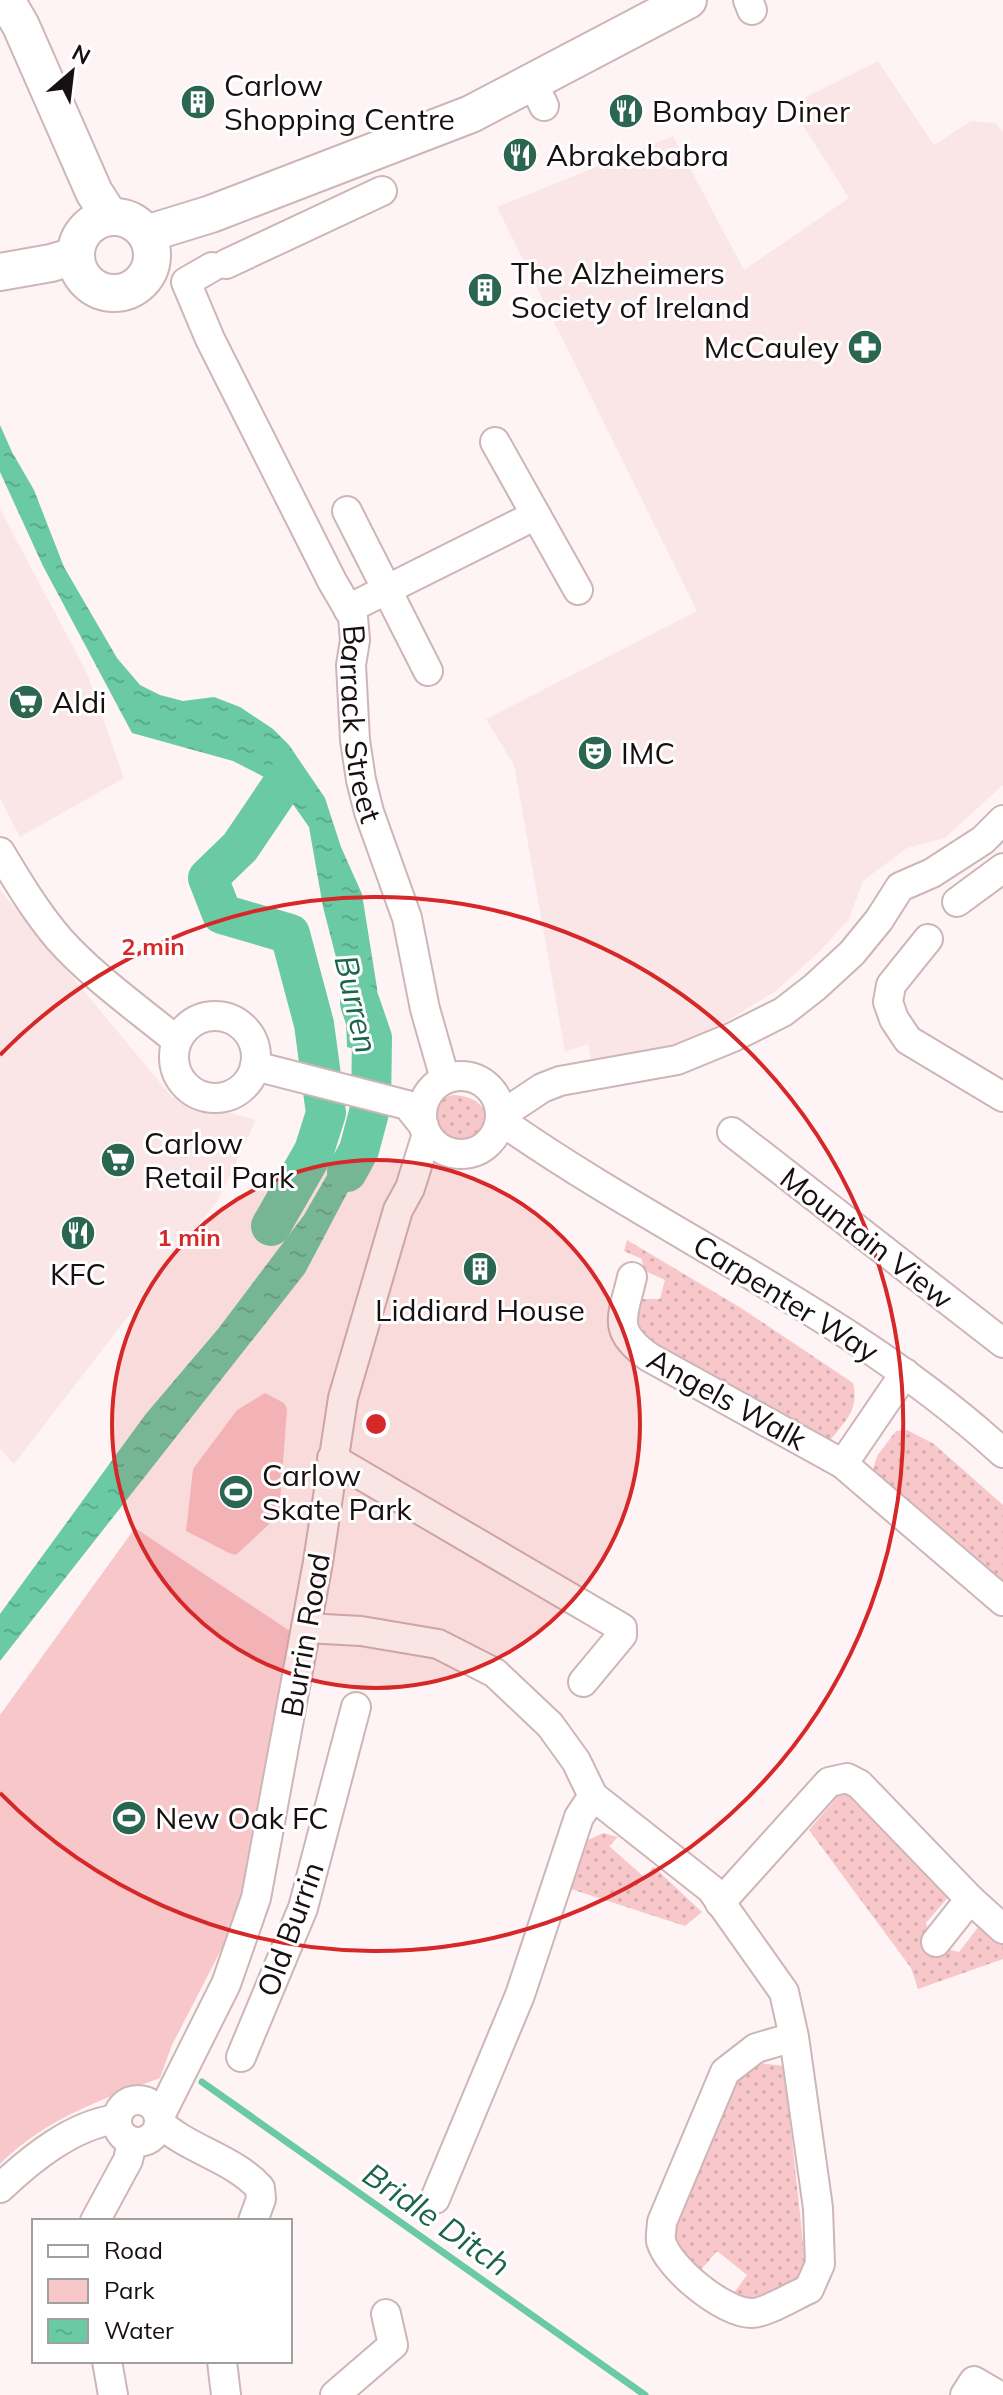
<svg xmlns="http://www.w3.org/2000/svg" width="1003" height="2395" font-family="Mulish,sans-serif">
<defs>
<pattern id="grass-dots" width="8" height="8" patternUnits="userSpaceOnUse" patternTransform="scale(2)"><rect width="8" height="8" fill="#f7c7ca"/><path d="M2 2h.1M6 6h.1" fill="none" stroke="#d3aaac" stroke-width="1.8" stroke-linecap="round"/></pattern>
<pattern id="water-ripples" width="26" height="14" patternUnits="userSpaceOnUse" patternTransform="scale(2)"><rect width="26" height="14" fill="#6acaa4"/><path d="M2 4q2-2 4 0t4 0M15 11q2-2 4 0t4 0" fill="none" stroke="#5bac8c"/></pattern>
</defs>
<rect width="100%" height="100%" fill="#fff4f5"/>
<g fill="#fbe6e7">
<polygon points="878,61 934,145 971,121 996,123 1003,132 1003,785 945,838 907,848 863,881 849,919 820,951 776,991 727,1021 666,1051 592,1064 588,1044 565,1052 514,765 486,719 697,611 497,207 673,136 744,270 849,198 790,105"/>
<polygon points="0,509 87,673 124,778 20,837 0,798"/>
<polygon points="0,890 172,1097 256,1120 218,1200 14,1464 0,1449"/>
</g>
<g fill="url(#grass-dots)">
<path d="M453,1095c16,1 26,5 35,20l-2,13 -11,12c-23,5 -34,-4 -44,-24 2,-11 10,-18 22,-21z"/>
<path d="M627,1240l114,68 112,75c7,27 -9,39 -24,59l-185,-99 -11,-15 7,-29h20l5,-19 -22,-10 -1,-11 -18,-8z"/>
<polygon points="907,1430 934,1444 1003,1505 1003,1586 871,1476 877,1456 896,1431"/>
<polygon points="844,1789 950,1895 926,1923 931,1945 959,1952 983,1921 1003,1942 1003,1959 918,1989 911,1968 809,1830"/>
<polygon points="603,1833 618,1837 609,1846 644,1877 654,1867 702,1912 685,1926 571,1889 588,1840"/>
<polygon points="753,2062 784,2066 805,2260 803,2269 797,2281 751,2301 731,2297 747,2275 717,2251 700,2271 668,2243 732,2072"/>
</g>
<g fill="#f7c7ca">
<polygon points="265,1393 284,1403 287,1409 279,1515 236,1555 229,1553 186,1531 193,1469 237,1410"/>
<path d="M135,1528l161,107 -60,286 -64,124 -12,33c-58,21 -115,41 -160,86v-449z"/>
</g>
<g fill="url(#water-ripples)">
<polygon points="0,425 12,452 34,490 64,567 117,658 140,685 160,695 183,701 214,697 240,707 273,729 289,745 325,798 341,847 362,894 377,988 382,1057 347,1047 345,992 323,907 309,827 290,800 266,778 233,761 132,733 43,566 0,472"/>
<polygon points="352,1120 377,1127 373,1144 305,1273 0,1661 0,1614 145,1415 218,1329 304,1215 334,1163"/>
</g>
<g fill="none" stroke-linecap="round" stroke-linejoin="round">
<polyline stroke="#6acaa4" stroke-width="7" points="202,2082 645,2395"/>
<g stroke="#6acaa4" stroke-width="40">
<polyline points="347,1172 359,1150 371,1105 372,1038 360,1003"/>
<polyline points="271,1226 314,1151 326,1113 314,1024 290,934 222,914 208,878 240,847 286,779"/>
</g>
<g stroke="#ceb5b6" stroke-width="32">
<g id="minor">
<polyline points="748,0 752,10"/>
<polyline points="533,83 544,106"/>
<polyline points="226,264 382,191"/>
<path id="s1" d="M212,267l-26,15 24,57 122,242 21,36 2,23 -4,25 4,75 6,40 8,32 38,106 18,91 20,70"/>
<polyline points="495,442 578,590"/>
<polyline points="347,511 428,671"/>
<polyline points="348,609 536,515"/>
<path d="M0,852c18,30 36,60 59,87 34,38 78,69 117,101"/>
<polyline points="957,902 1003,868"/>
<polyline points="928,939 891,985 888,1002 894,1019 908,1040 1003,1097"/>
<circle cx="215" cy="1057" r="41"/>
<polyline points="255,1066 407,1105 424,1126"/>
<circle cx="461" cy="1115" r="39"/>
<polyline points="500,1116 542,1088 560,1081 677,1060 733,1037 783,1012 815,987 852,953 879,920 900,887 932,873 983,840 1003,820"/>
<path d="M500,1120c164,115 354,196 503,333"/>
<polyline points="732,1132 1003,1343"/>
<path d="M632,1277c-9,40 -21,53 17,80l194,107 160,137"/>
<polyline points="332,1458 622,1628 622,1635 583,1682"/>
<polyline points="843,1464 905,1373"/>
<path d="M306,1628l55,3 77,13 57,29 55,52 26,36 17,35 118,93 73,103 10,45 24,171 2,56 -11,25c-14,6 -45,25 -58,24 -27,0 -83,-45 -90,-72 -1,-5 1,-14 1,-19l63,-150 31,-24 38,-11"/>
<polyline points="720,1903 829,1782 847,1778 859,1784 970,1899 1003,1929"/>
<polyline points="936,1942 970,1899"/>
<polyline points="241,2057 303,1908 356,1707"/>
<circle cx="138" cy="2121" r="21"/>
<polyline points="159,2118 226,1984 256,1898 318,1562 343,1398 398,1210 410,1188 427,1134"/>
<path d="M159,2122c29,28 74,36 101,66l1,11 -8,22"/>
<path d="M0,2188c31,-29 72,-63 117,-69"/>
<polyline points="435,2199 520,1995 579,1817 593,1796"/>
<polyline points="95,2221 128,2160 132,2142"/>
<polyline points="107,2361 113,2395"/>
<polyline points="222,2361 226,2395"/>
<polyline points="335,2395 393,2345 386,2314"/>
<polyline points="965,2395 974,2381 996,2394"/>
</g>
</g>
<g stroke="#ceb5b6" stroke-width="40">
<g id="major">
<polyline points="6,0 21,26 94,192 110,217"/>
<circle cx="114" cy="255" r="38"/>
<polyline points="146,234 211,214 471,114 688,0"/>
<polyline points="0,272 51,263 75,256"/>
</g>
</g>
<use href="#minor" stroke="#fff" stroke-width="28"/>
<use href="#major" stroke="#fff" stroke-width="36"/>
</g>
<circle cx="376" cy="1424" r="264" fill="#d62828" fill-opacity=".12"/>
<g fill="none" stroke="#d62828" stroke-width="4">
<circle cx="376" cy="1424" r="264"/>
<path d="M0 1055A527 527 0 1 1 0 1793"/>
</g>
<defs>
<g id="building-disc" transform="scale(1.8)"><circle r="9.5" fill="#2b6650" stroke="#fff"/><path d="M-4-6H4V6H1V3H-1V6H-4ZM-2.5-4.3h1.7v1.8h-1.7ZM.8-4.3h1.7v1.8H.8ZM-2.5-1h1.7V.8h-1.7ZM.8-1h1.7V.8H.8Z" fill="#fff"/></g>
<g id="restaurant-disc" transform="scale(1.8)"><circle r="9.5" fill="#2b6650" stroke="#fff"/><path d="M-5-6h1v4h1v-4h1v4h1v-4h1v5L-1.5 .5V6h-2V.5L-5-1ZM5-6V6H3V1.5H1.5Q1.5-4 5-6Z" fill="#fff"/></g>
<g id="pharmacy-disc" transform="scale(1.8)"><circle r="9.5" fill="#2b6650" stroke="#fff"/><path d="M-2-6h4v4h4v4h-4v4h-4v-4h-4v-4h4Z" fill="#fff"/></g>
<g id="supermarket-disc" transform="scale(1.8)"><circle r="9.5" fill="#2b6650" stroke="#fff"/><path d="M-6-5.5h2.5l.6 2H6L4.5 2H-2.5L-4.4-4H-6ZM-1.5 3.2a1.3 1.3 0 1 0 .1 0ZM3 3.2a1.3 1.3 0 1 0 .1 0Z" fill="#fff"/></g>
<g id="theatre-disc" transform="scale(1.8)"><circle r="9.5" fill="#2b6650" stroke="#fff"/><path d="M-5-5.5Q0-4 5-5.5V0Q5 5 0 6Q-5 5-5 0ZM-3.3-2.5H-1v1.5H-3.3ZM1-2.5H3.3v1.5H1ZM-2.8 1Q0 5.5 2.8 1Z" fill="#fff"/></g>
<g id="stadium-disc" transform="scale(1.8)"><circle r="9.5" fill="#2b6650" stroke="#fff"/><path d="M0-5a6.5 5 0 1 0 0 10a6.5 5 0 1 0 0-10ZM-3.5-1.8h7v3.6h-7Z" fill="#fff"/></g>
</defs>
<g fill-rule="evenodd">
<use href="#building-disc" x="198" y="102"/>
<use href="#restaurant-disc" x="626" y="111"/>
<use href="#restaurant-disc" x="520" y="155"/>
<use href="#building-disc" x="485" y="290"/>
<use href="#pharmacy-disc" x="865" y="347"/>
<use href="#supermarket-disc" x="26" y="702"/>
<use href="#theatre-disc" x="595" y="753"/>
<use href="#supermarket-disc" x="118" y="1160"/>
<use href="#restaurant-disc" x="78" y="1233"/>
<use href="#building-disc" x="480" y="1269"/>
<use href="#stadium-disc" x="236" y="1492"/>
<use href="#stadium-disc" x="129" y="1818"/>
</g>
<g text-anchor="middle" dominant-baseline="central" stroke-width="6" stroke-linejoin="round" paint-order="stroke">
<g font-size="30" fill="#170f10" stroke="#fff" text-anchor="start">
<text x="224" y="85">Carlow<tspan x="224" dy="34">Shopping Centre</tspan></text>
<text x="652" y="111">Bombay Diner</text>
<text x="546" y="155">Abrakebabra</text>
<text x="511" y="273">The Alzheimers<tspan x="511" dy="34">Society of Ireland</tspan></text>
<text x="839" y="347" text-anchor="end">McCauley</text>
<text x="52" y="702">Aldi</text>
<text x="621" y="753">IMC</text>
<text x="144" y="1143">Carlow<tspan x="144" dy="34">Retail Park</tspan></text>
<text x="78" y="1274" text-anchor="middle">KFC</text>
<text x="480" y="1310" text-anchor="middle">Liddiard House</text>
<text x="262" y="1475">Carlow<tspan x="262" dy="34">Skate Park</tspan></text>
<text x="155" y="1818">New Oak FC</text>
</g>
<g font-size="30" fill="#170f10" stroke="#fff">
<text stroke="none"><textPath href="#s1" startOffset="512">Barrack Street</textPath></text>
<text transform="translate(867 1238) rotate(38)">Mountain View</text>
<text transform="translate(786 1298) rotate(32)">Carpenter Way</text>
<text transform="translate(727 1399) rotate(29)">Angels Walk</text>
<text transform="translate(305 1635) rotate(-80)">Burrin Road</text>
<text transform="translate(290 1929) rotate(-70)">Old Burrin</text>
</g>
<g font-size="32" font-style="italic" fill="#1b644b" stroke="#fff">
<text transform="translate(357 1004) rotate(77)">Burren</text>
<text transform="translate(437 2219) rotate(35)">Bridle Ditch</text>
</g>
</g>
<circle cx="376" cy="1424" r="12" fill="#d62828" stroke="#fff" stroke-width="4"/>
<g font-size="24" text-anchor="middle" font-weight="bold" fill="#d62828" stroke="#fff" stroke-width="6" stroke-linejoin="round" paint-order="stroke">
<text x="153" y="955">2 min</text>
<text x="189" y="1246">1 min</text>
</g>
<rect x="32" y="2219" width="260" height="144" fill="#ffffff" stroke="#a29f9f" stroke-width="2"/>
<rect x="48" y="2245" width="40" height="12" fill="#ffffff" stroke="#a29f9f" stroke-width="2"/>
<text x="104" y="2259" font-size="24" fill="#170f10">Road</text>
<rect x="48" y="2279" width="40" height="24" fill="#f7c7ca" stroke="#a29f9f" stroke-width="2"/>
<text x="104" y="2299" font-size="24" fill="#170f10">Park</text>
<rect x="48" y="2319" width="40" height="24" fill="url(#water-ripples)" stroke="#a29f9f" stroke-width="2"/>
<text x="104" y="2339" font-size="24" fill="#170f10">Water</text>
<g transform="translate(72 72) rotate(28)" stroke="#ffffff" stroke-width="6" paint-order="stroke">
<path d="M0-6L14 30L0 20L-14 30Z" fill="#170f10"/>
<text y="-12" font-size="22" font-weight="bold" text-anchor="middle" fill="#170f10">N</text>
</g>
</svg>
